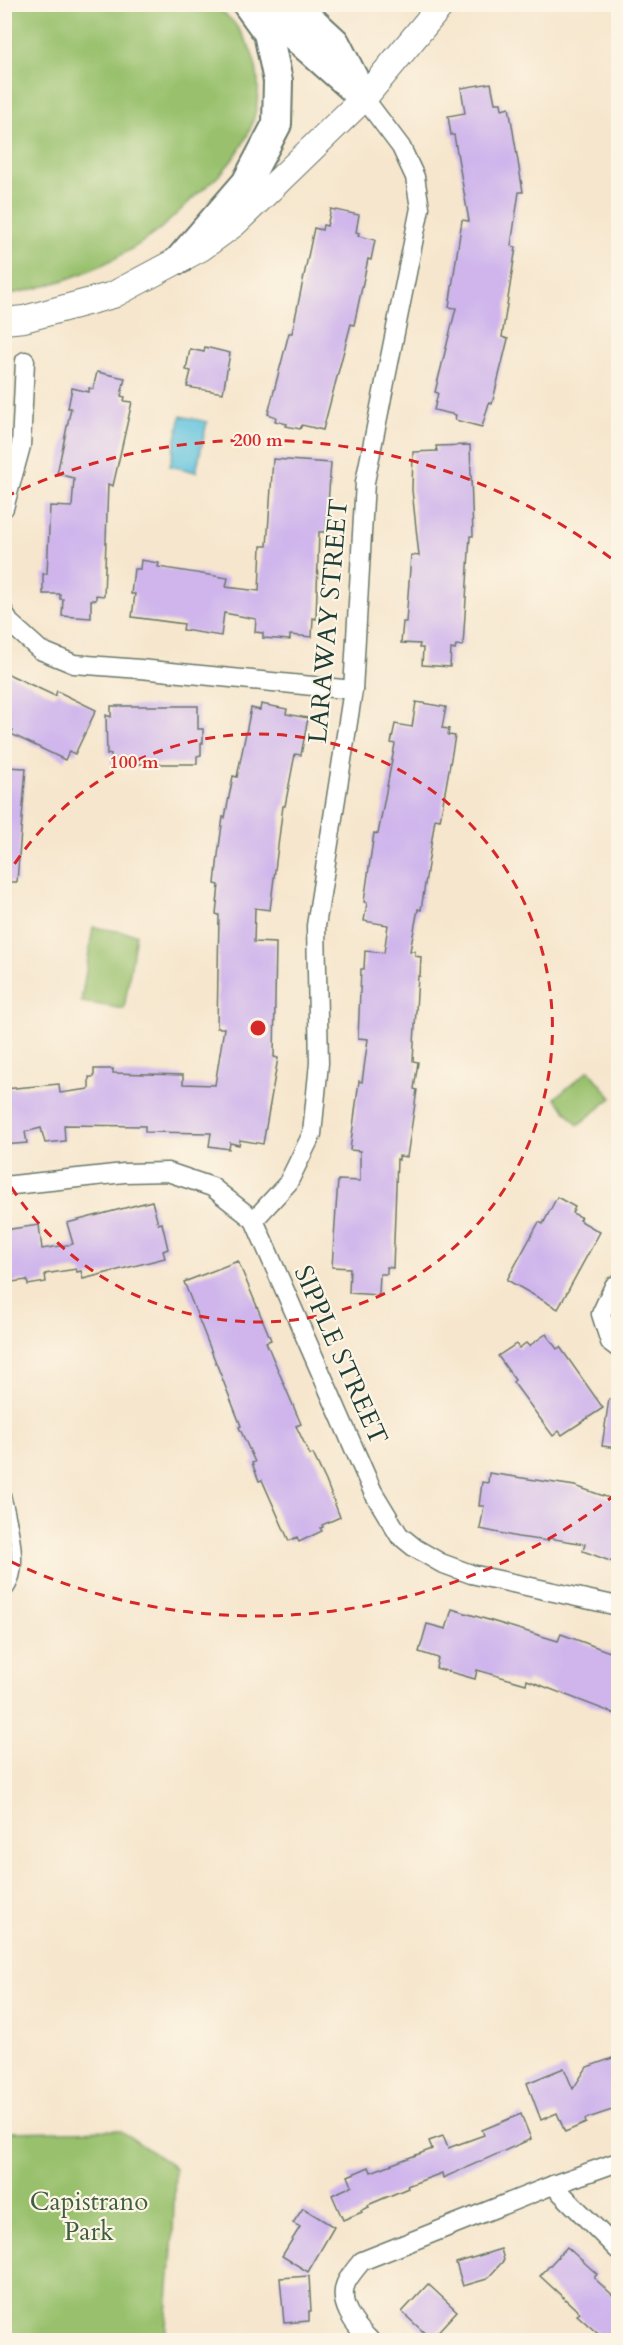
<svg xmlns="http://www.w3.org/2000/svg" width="623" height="2345" font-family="Cardo,serif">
<rect width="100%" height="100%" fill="#fcf5e5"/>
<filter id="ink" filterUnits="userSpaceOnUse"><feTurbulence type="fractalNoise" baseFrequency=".0167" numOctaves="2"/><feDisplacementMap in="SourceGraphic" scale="12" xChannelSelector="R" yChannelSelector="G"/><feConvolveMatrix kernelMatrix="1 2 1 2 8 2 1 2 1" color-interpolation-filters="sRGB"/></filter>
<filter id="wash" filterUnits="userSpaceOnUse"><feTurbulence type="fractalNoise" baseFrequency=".008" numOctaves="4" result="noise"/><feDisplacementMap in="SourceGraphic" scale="24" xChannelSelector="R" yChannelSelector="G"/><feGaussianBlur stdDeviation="1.35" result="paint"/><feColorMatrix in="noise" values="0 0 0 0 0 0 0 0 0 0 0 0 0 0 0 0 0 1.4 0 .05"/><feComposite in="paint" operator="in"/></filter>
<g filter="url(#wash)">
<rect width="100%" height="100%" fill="#f6e6cd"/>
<g fill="#99c16d" stroke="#5c7f50" stroke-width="1.5">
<path d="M5,4l209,1c7,6 15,12 20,18 39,48 28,106 -12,149 -8,9 -18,16 -27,24 -13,13 -26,26 -40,37 -43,33 -98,53 -150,62z"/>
<polygon points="93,927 136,934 124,1009 81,1002"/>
<polygon points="589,1070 612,1098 578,1125 555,1098"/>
<polygon points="120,2130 175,2168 173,2236 165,2340 5,2340 5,2132"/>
</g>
<polygon fill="#60c3de" stroke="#408089" stroke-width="1.5" points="181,416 207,422 196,472 170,466"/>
<g id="blocks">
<g fill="#cfb5ec">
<polygon points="491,83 495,103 501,103 502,109 509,107 523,192 519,192 511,246 516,247 502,337 508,339 492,404 489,403 482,427 455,420 456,415 434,410 438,393 435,392 456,308 449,307 462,220 469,221 454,135 451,135 448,116 465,113 461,88"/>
<polygon points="331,209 359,215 356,232 359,233 358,236 375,240 371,260 368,259 354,325 351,324 323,430 302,425 300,429 286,426 287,424 275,421 276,417 268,414 289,333 292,333 314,228 322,230 323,225 327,226"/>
<polygon points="205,347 230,353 223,393 187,387 191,371 186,370 190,349 204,352"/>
<polygon points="97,372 125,378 121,396 125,397 124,401 132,402 113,486 108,484 104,596 96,595 96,600 91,600 91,618 62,616 63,599 60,599 60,594 43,594 43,574 47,574 50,506 72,507 74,478 57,474 71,408 68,408 72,388 89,392 89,388 93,389"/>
<polygon points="470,445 473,536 470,536 463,646 456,645 455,650 451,649 450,667 422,665 423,648 419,648 420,644 401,643 403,622 406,622 411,555 419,556 412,490 413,452 437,451 436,446"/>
<polygon points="273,459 331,463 326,532 319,532 316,619 313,618 312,637 290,635 290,640 263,638 263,633 255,632 256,619 224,613 221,636 183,630 184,624 132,617 135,594 131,594 134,569 140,569 141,560 159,563 158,567 228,578 226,587 259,591 261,546 267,546"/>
<polygon points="4,672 55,696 57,691 96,710 75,754 69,751 65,760 11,734 13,730 4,726"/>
<polygon points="416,702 446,707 442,728 449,729 448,735 455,736 440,820 435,819 421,910 418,909 410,951 415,951 415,956 421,957 420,976 418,976 413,1061 418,1062 414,1089 417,1090 407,1157 399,1156 399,1160 397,1159 393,1268 387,1267 387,1274 380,1274 379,1295 349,1293 350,1268 332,1267 338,1180 360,1181 360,1151 350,1150 359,1081 362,1082 368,1039 358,1038 361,969 364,969 365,951 384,953 388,925 364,921 367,903 364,902 374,833 378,834 395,744 391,743 395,724 412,727"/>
<polygon points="261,704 287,709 286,714 308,718 301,755 295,754 285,806 283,806 270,910 255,908 254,942 276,943 274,1057 278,1058 263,1144 240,1140 239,1145 230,1143 229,1149 209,1146 211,1133 145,1132 145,1126 64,1125 65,1141 45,1143 41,1128 25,1132 27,1143 4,1145 4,1089 59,1084 60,1093 89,1089 89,1077 94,1077 94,1069 113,1069 113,1073 183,1075 183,1084 215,1085 224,1028 217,1028 219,915 216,914 219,885 215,884 218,855 223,817 225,818 233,776 237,777 251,708 260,710"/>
<polygon points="111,706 198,706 198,729 203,729 203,743 201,743 201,755 197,756 197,764 111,764 111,754 107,755 106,715 111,717"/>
<polygon points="4,767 26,768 17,882 4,882"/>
<polygon points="557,1197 575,1207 572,1213 581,1217 579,1220 600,1232 558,1309 507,1280 539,1222 543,1224"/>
<polygon points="152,1201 158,1224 162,1223 168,1249 163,1251 165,1258 83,1279 81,1271 77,1272 76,1269 45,1274 46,1282 28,1285 27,1280 4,1283 4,1230 39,1225 42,1249 73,1244 67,1223"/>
<polygon points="238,1261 271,1340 266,1342 301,1424 296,1426 310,1455 313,1454 326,1481 340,1517 322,1525 323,1527 320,1528 322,1531 299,1542 297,1537 289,1541 262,1480 259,1481 252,1463 255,1462 239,1427 241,1426 184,1282"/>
<polygon points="546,1334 557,1349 560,1347 603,1408 562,1435 559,1431 553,1436 513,1382 515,1380 498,1356 516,1344 519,1348 526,1343 529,1346"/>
<polygon points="609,1399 618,1400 618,1448 602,1446"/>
<polygon points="489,1473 575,1486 618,1501 618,1564 583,1551 585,1544 549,1538 548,1541 518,1537 480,1529 484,1506 479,1506 482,1482 488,1483"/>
<polygon points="452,1609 558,1641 561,1634 618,1655 618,1715 527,1680 526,1684 477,1670 475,1679 436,1668 438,1658 419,1652 427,1624 446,1629"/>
<polygon points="618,2056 618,2108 585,2119 586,2123 565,2132 557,2113 541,2120 527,2083 564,2068 573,2089 587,2067"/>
<polygon points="521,2114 531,2139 443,2178 442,2173 407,2186 408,2188 368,2205 369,2207 361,2210 362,2212 343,2220 332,2195 352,2186 348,2176 369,2167 371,2172 432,2149 429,2141 443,2136 448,2148 484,2135 482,2130"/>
<polygon points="303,2208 334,2227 308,2272 282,2256 300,2227 293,2223"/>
<polygon points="567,2247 597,2274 594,2278 618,2300 618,2331 609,2340 605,2340 577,2315 580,2313 540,2276"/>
<polygon points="501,2249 504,2260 487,2279 463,2286 456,2263"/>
<polygon points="309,2276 311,2311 309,2311 309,2321 284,2323 280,2278"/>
<polygon points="428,2284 457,2311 431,2339 402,2312"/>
</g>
</g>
</g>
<g filter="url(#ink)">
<use href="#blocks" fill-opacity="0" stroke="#6a786a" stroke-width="1.5"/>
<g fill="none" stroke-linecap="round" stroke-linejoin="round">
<g stroke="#6a786a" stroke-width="12">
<path id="service" d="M4,1488c6,28 25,86 0,107"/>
</g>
<g stroke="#6a786a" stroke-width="21">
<g id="minor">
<polyline points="4,508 21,446 25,361"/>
<polyline points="4,612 9,622 40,650 74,664 140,669 353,690"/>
<polyline points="4,1186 124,1173 168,1172 212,1187 254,1220 373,1492 399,1535 415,1548 441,1563 471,1574 618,1606"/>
<polyline points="254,1220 288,1183 312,1134 319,1063 316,926 353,690 365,482 420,208 415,177 401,147 364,98"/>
<polyline points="618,1284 614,1286 601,1314 610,1342 618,1348"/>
<polyline points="553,2185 618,2250"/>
<path d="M370,2340c-15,-14 -34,-38 -23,-59 4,-7 10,-14 15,-20l191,-76 65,-23"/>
</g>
</g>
<g stroke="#6a786a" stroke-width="28">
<polyline id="secondary" points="4,321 24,319 113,295 201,248 234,224 364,98 442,4"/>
</g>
<g stroke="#6a786a" stroke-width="32">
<g id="primary">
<polyline points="294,4 335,42 356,83"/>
<polyline points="260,6 364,98"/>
<polyline points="180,259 246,183 277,124 278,81 268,33 247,4"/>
</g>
</g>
<use href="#service" stroke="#fff" stroke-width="9"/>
<use href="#minor" stroke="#fff" stroke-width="18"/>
<use href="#secondary" stroke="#fff" stroke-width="26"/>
<use href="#primary" stroke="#fff" stroke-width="28"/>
</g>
</g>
<g fill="none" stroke="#d62828" stroke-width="3" stroke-dasharray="10 8">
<path d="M5 879A294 294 0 1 1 5 1177"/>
<path d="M616 1494A588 588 0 0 1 5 1559M5 497A588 588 0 0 1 616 562"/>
</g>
<g text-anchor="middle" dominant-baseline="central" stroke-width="4.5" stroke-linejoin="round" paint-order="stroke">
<g font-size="26" fill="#1f3d34" stroke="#fcf5e5">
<text transform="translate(328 621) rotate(-85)">LARAWAY STREET</text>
<text transform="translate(341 1355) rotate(66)">SIPPLE STREET</text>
</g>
<g font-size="26" fill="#3e5e42" stroke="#fcf5e5">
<text x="89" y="2201">Capistrano<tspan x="89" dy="30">Park</tspan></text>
</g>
</g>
<circle cx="258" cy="1028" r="9" fill="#d62828" stroke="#fcf5e5" stroke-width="3"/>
<g font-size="18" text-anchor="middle" font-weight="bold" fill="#d62828" stroke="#fcf5e5" stroke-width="4.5" stroke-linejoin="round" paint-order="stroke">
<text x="258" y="446">200 m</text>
<text x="134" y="768">100 m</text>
</g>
<rect width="623" height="2345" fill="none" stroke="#fcf5e5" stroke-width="24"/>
</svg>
